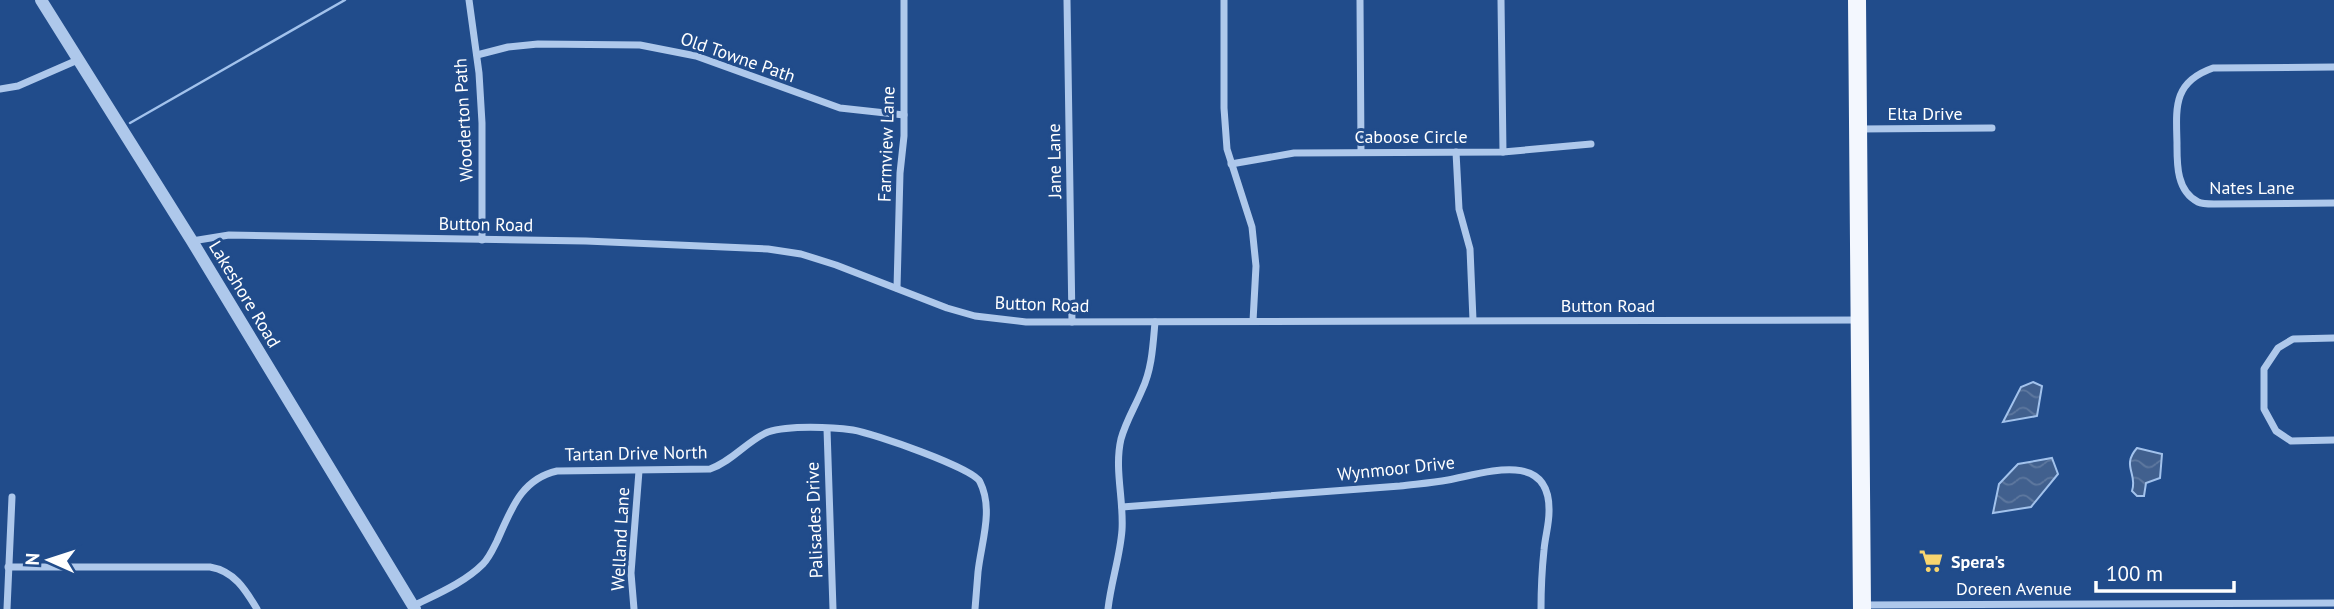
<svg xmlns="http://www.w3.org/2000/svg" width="2334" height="609" font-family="'PT Sans',sans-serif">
<defs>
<pattern id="water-waves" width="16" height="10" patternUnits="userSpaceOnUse" patternTransform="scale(1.75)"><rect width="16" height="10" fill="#41608e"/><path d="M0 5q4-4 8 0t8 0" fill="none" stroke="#5e789f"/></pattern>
</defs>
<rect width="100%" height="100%" fill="#214c8b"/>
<g fill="url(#water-waves)" stroke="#a2c2ec" stroke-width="2">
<polygon points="2033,382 2042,386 2037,416 2003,422 2021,387"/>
<path d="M2137,448l25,6 -2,24 -14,5 -2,13h-7l-5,-5c6,-17 -11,-25 5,-43z"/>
<polygon points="2052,458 2058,474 2031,507 1993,513 1999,484 2018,464"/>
</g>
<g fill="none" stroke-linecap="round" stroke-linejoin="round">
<polyline stroke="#a2c2ec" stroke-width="2.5" points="130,123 345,0"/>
<g stroke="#aec8eb" stroke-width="7">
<polyline points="469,0 479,73 482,123 482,240"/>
<polyline points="1067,0 1072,322"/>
<polyline points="1224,0 1224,108 1227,149 1252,227 1256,266 1253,321"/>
<polyline points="1360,0 1361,151"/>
<polyline points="1501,0 1503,152"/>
<polyline points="477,55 508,47 538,44 640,45 696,56 840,108 904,115"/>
<path d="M2334,67l-121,1c-40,14 -37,39 -36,75 0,20 -1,48 21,59 4,2 11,2 16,2l120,-1"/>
<polyline points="0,89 18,86 80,59"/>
<polyline points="1859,129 1992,128"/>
<polyline points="1456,152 1459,209 1470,249 1473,320"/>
<polyline points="1231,164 1294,153 1503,152 1591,144"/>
<polyline points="192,241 229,235 586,241 768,249 801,254 836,265 947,308 975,316 1026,322 1860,320"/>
<polyline points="897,288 900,173 904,136 904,0"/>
<polyline points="2334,338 2293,339 2278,348 2264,369 2264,409 2276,431 2291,441 2334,440"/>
<polyline points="827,429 833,609"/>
<path d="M1122,507l278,-21c16,-2 32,-3 48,-6 37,-7 103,-31 101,32 0,13 -4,25 -5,38 -2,19 -3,39 -3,59"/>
<path d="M8,567h202c24,4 35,22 47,42"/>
<polyline points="1862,605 2334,603"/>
<path d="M413,606c24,-12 51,-23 70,-42 6,-6 10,-15 14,-23 14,-31 24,-62 60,-70l153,-2c23,-8 38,-29 58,-37 21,-7 64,-5 85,-2 19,3 121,38 127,52 14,28 1,61 -2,90 -1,12 -2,25 -3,37"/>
<polyline points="7,609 12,497"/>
<polyline points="634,609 631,573 639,471"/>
<path d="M1108,609c3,-27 12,-52 14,-79 2,-30 -8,-61 -1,-91 5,-18 14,-32 21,-49 10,-21 11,-45 13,-68"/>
</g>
<polyline stroke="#aec8eb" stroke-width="12" points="41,0 192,241 415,609"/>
<polyline stroke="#f3f7fe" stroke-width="18" points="1857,0 1862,609"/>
</g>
<defs>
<g id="supermarket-bare" transform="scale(1.89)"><path d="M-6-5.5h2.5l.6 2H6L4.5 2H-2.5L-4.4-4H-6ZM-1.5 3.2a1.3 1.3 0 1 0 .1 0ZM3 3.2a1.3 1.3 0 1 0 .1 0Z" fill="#f8d56f" stroke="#214c8b" stroke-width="2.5" paint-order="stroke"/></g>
</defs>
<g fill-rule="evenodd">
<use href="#supermarket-bare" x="1931" y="561"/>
</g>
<g text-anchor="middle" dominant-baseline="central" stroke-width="6" stroke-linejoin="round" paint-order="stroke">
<g font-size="18" fill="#fff" stroke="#214c8b">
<text transform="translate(738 57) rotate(19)">Old Towne Path</text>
<text x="1925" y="113">Elta Drive</text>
<text transform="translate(463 120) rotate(-93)">Wooderton Path</text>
<text x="1411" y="136">Caboose Circle</text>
<text transform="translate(886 144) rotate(-88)">Farmview Lane</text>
<text transform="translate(1054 161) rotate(-91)">Jane Lane</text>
<text x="2252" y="187">Nates Lane</text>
<text transform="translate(486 224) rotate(1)">Button Road</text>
<text transform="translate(245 294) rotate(59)">Lakeshore Road</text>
<text transform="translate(1042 304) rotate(2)">Button Road</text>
<text x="1608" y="305">Button Road</text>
<text transform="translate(636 453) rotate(-1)">Tartan Drive North</text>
<text transform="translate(1396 468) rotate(-6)">Wynmoor Drive</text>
<text transform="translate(814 520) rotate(-92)">Palisades Drive</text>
<text transform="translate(620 539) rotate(-87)">Welland Lane</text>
<text x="2014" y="588">Doreen Avenue</text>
</g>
<g font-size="18" font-weight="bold" fill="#fff" stroke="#214c8b" text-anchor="start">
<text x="1951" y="561">Spera's</text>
</g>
</g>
<g transform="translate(49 560) rotate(273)" stroke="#214c8b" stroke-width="5" paint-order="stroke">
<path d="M0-5L12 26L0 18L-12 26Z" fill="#ffffff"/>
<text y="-10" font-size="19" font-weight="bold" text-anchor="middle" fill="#ffffff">N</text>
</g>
<path d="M2096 581v10h138v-10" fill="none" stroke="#ffffff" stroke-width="3.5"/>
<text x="2106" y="581" font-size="21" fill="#ffffff" stroke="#214c8b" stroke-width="5" paint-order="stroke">100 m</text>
</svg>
